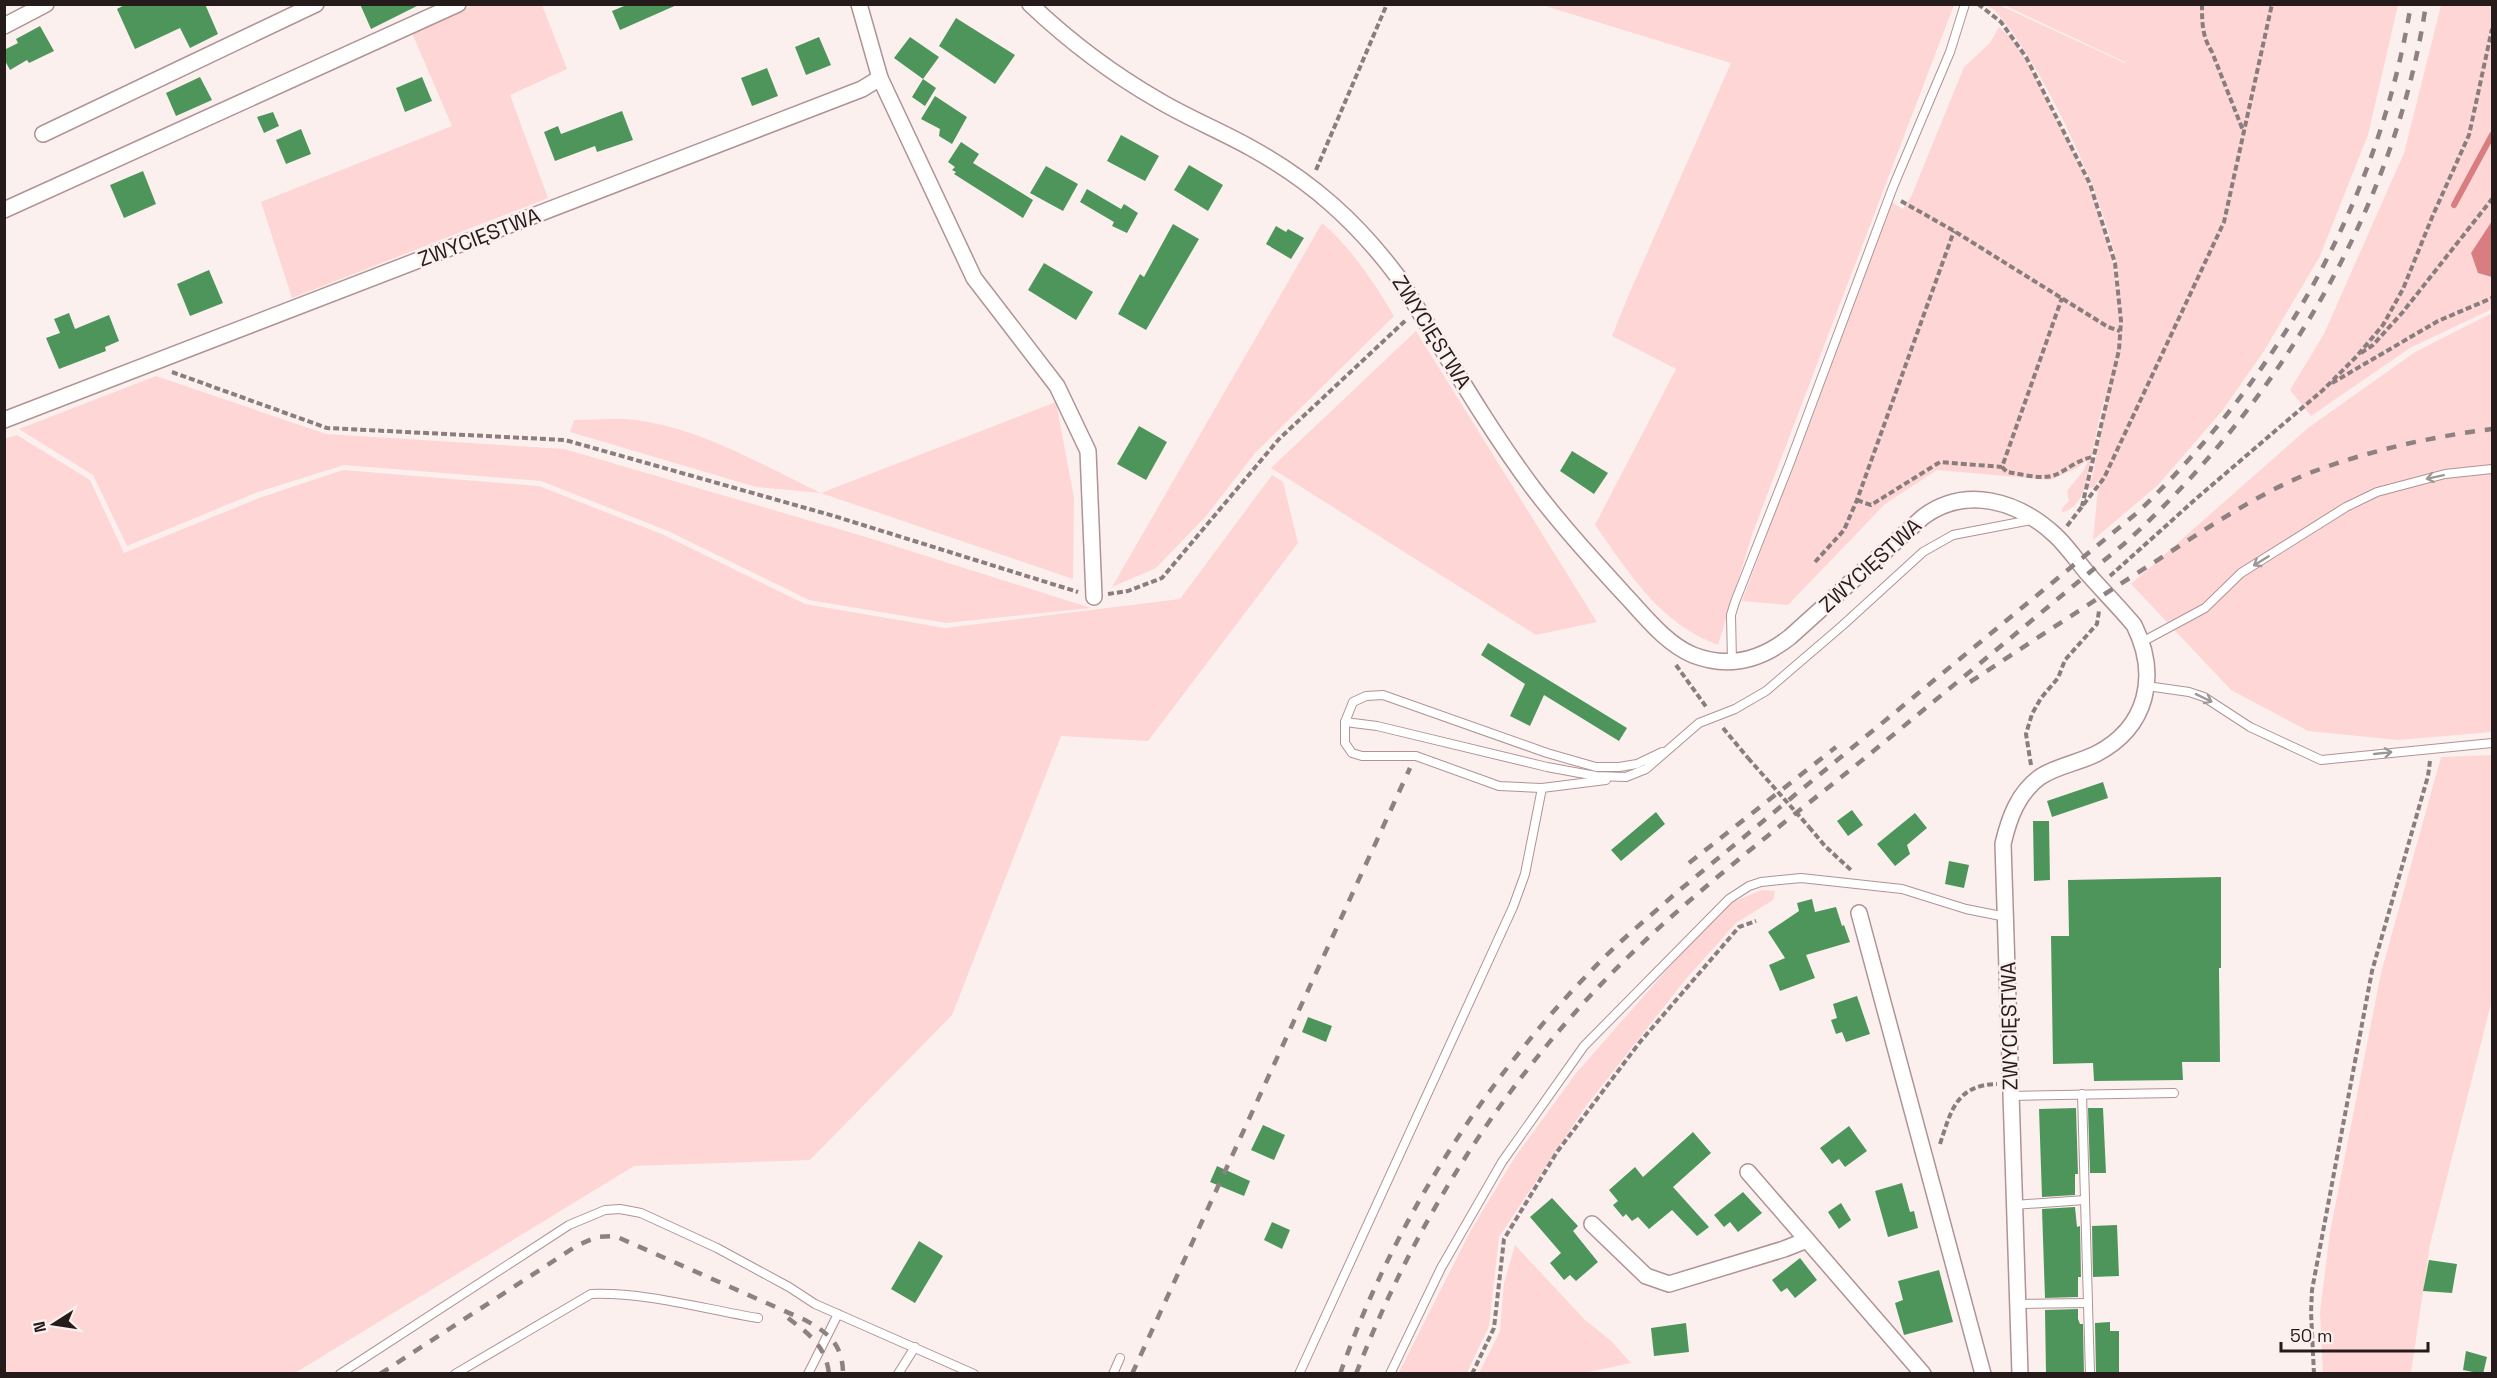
<svg xmlns="http://www.w3.org/2000/svg" width="2497" height="1378" font-family="'Space Grotesk',sans-serif">
<rect width="100%" height="100%" fill="#fcf0ef"/>
<g fill="#fed6d6">
<polygon points="473,5 542,5 567,69 510,95 548,198 292,298 261,202 452,126 412,33"/>
<path d="M1542,5h412l-201,527 -35,113c-59,-22 -88,-71 -123,-120l81,-156 -64,-33 17,-42 102,-231z"/>
<path d="M1982,5h17l126,58v-1l-121,-57h394l-30,130 -48,121 -56,95 -42,60 -64,74 -65,55 6,-61 -5,8 -7,2 6,-15 15,-84c-6,16 -10,33 -13,50 -5,19 -6,68 -33,72v-4l7,-7 -2,-10 17,-21 4,-10 -13,9 -25,11 -113,-10 -52,34 -97,101 -46,-4 149,-399 12,7 8,-12 53,-130 26,-24 9,-16 13,12 16,24 57,112 12,32 14,45 7,40c7,-60 -81,-239 -124,-282 -3,-3 -8,-4 -12,-5z"/>
<polygon points="2441,5 2492,5 2492,309 2410,348 2311,416 2290,390 2324,334 2404,153"/>
<path d="M1322,223c30,25 52,60 72,93l-139,137 -48,62 -51,53 -44,19z"/>
<polygon points="2492,313 2492,732 2398,740 2308,731 2231,690 2131,584 2308,428 2415,352"/>
<polygon points="1416,331 1597,622 1536,635 1271,468"/>
<polygon points="156,376 326,434 564,449 866,537 1091,608 946,623 809,600 668,531 541,481 344,465 258,492 127,546 93,475 19,429"/>
<path d="M1056,402l18,96 -1,81 -252,-86 -65,-6 -186,-55 4,-12c17,0 34,-2 51,-1 69,5 135,45 196,74z"/>
<polygon points="17,435 90,480 124,553 259,498 343,470 539,486 664,535 805,604 945,628 1180,599 1272,475 1283,482 1298,543 1148,741 1061,736 952,1015 810,1160 634,1166 295,1373 5,1373 4,439"/>
<polygon points="2492,755 2492,1000 2430,1244 2411,1373 2323,1374 2320,1312 2330,1232 2381,973 2441,757"/>
<polygon points="1762,890 1775,891 1773,900 1736,923 1685,980 1586,1106 1499,1237 1489,1326 1467,1373 1398,1374 1471,1230 1515,1157 1577,1072 1723,906"/>
<polygon points="1515,1245 1585,1320 1610,1340 1631,1363 1584,1373 1479,1373 1500,1331 1504,1283"/>
</g>
<polygon fill="#d87e81" points="2492,221 2492,277 2478,273 2471,253"/>
<g fill="none" stroke-linecap="round" stroke-linejoin="round">
<polyline stroke="#d87e81" stroke-width="6" points="2454,205 2492,135"/>
</g>
<g fill="#4e955c">
<polygon points="126,4 205,4 218,34 190,48 180,28 135,49 117,9"/>
<polygon points="360,4 421,4 371,29"/>
<polygon points="629,4 679,4 620,30 612,11"/>
<polygon points="956,18 1015,55 995,84 939,46"/>
<polygon points="40,26 54,51 29,63 27,60 10,70 4,59 4,50 18,43 16,39"/>
<polygon points="819,37 831,65 806,75 795,47"/>
<polygon points="910,37 939,57 923,79 936,88 925,106 912,97 923,79 894,58"/>
<polygon points="767,68 778,96 752,106 741,78"/>
<polygon points="200,77 212,100 176,116 166,93"/>
<polygon points="422,77 432,101 405,112 396,88"/>
<polygon points="935,96 967,117 952,144 939,136 940,129 921,119"/>
<polygon points="622,111 633,140 597,152 595,146 555,161 544,132 558,126 561,134"/>
<polygon points="273,112 279,126 264,133 257,117"/>
<polygon points="301,129 311,154 286,164 276,140"/>
<polygon points="1121,135 1159,156 1145,181 1107,161"/>
<polygon points="961,142 979,154 973,163 1033,200 1023,218 954,174 956,172 952,170 955,167 948,162"/>
<polygon points="1189,165 1223,185 1208,211 1174,190"/>
<polygon points="1046,166 1078,184 1063,211 1030,193"/>
<polygon points="143,171 156,204 124,218 110,185"/>
<polygon points="1087,189 1121,209 1124,204 1138,213 1127,233 1112,226 1114,222 1080,202"/>
<polygon points="1173,224 1199,239 1146,330 1118,314 1140,274 1144,277"/>
<polygon points="1276,226 1286,232 1288,229 1304,238 1291,259 1266,244"/>
<polygon points="1044,263 1093,292 1076,320 1028,290"/>
<polygon points="209,270 223,303 190,316 177,284"/>
<polygon points="69,313 75,329 109,315 119,341 105,347 106,351 59,369 46,338 60,333 54,319"/>
<polygon points="1139,426 1167,442 1146,480 1117,464"/>
<polygon points="1572,451 1608,473 1594,494 1560,471"/>
<polygon points="1488,643 1627,728 1619,741 1544,695 1530,726 1510,716 1525,684 1481,655"/>
<polygon points="2103,782 2108,798 2052,817 2047,801"/>
<polygon points="1852,810 1863,825 1848,836 1837,821"/>
<polygon points="1656,812 1665,824 1621,861 1611,850"/>
<polygon points="1915,813 1927,828 1907,845 1910,854 1895,866 1877,844"/>
<polygon points="2033,821 2049,821 2050,880 2034,881"/>
<polygon points="1949,861 1969,865 1964,888 1945,884"/>
<polygon points="2221,877 2221,968 2219,968 2220,1062 2182,1062 2183,1080 2094,1081 2093,1063 2053,1064 2051,936 2069,936 2068,880"/>
<polygon points="1812,899 1815,912 1836,907 1842,926 1844,925 1850,942 1806,955 1815,978 1780,991 1769,965 1785,958 1768,932 1799,911 1797,903"/>
<polygon points="1857,996 1870,1034 1846,1042 1842,1032 1836,1034 1831,1020 1837,1018 1833,1004"/>
<polygon points="1308,1017 1332,1026 1326,1042 1302,1032"/>
<polygon points="2076,1108 2078,1174 2075,1174 2075,1195 2042,1197 2039,1109"/>
<polygon points="2088,1108 2103,1108 2106,1173 2090,1173"/>
<polygon points="1263,1125 1285,1135 1274,1160 1251,1150"/>
<polygon points="1849,1126 1867,1151 1845,1167 1839,1159 1832,1164 1820,1148"/>
<polygon points="1693,1132 1711,1153 1673,1187 1709,1227 1697,1236 1672,1210 1649,1229 1638,1217 1632,1221 1626,1214 1623,1217 1613,1205 1618,1201 1609,1190 1635,1167 1643,1177"/>
<polygon points="1217,1166 1250,1181 1244,1196 1210,1182"/>
<polygon points="1902,1183 1910,1212 1914,1211 1918,1228 1888,1237 1875,1191"/>
<polygon points="1743,1192 1762,1213 1738,1232 1730,1222 1724,1227 1714,1215"/>
<polygon points="1552,1198 1578,1226 1573,1231 1598,1262 1576,1281 1570,1275 1564,1280 1550,1263 1561,1253 1530,1217"/>
<polygon points="1841,1203 1851,1220 1839,1229 1828,1212"/>
<polygon points="2075,1207 2077,1227 2080,1226 2081,1277 2078,1277 2078,1297 2045,1298 2042,1209"/>
<polygon points="1272,1222 1290,1230 1282,1249 1264,1240"/>
<polygon points="2117,1225 2119,1276 2093,1277 2092,1226"/>
<polygon points="919,1241 943,1256 915,1303 891,1289"/>
<polygon points="1800,1258 1817,1280 1795,1298 1787,1288 1781,1292 1772,1280"/>
<polygon points="2429,1260 2457,1264 2452,1293 2423,1291"/>
<polygon points="1939,1270 1953,1322 1904,1335 1895,1303 1903,1300 1898,1281"/>
<polygon points="2078,1309 2078,1319 2080,1324 2083,1324 2084,1374 2046,1374 2045,1310"/>
<polygon points="2110,1322 2110,1331 2119,1331 2119,1374 2096,1374 2095,1323"/>
<polygon points="1686,1323 1689,1352 1654,1356 1651,1328"/>
<polygon points="2466,1351 2487,1357 2483,1374 2463,1370"/>
</g>
<g fill="none" stroke-linecap="round" stroke-linejoin="round">
<g stroke="#b09394" stroke-width="10">
<g id="lane">
<polyline points="2142,642 2205,608 2241,573 2346,507 2377,492 2445,474 2492,469"/>
<polyline points="1732,662 1731,615 1735,602 1789,465 1893,187 1950,52 1965,4"/>
<polyline points="2147,686 2189,692 2204,697 2250,727 2321,760 2492,743"/>
<polyline points="1345,722 1377,726 1547,767 1596,776 1626,777 1646,769 1699,723 1735,709 1766,691 1843,625 1923,552 1953,535 2031,520"/>
<polyline points="1542,788 1499,786 1416,756 1362,756 1352,753 1345,743 1345,722 1353,702 1366,696 1383,695 1547,753 1596,767 1619,767 1637,764 1662,752"/>
<polyline points="2082,1094 2090,1374"/>
<polyline points="2011,1096 2174,1093"/>
<polyline points="2014,1205 2085,1200"/>
<polyline points="2018,1304 2088,1303"/>
<polyline points="340,1374 569,1225 605,1210 620,1209 641,1213 717,1248 789,1287 815,1304 974,1374"/>
<path d="M455,1374l136,-80c56,-2 112,15 167,24"/>
<polyline points="808,1374 838,1314"/>
<polyline points="898,1374 915,1347"/>
<polyline points="1113,1374 1120,1358"/>
<polyline points="1299,1374 1513,907 1525,874 1542,788 1606,780"/>
<polyline points="1390,1374 1441,1268 1502,1162 1584,1046 1729,899 1749,886 1761,882 1801,878 1902,889 1966,909 2006,917"/>
</g>
</g>
<g stroke="#b09394" stroke-width="18">
<g id="street">
<path d="M1030,4c39,37 81,69 128,96 30,18 63,31 93,48 60,33 106,74 147,129 44,70 85,144 135,211 28,37 60,72 92,107 19,20 41,49 68,60 36,14 68,5 97,-18l133,-120c43,-32 95,-16 132,18 12,11 22,26 33,39 15,17 31,33 46,51 25,50 14,102 -38,129 -18,9 -40,12 -56,23 -22,16 -31,41 -37,67l17,530"/>
<polyline points="4,26 46,4"/>
<polyline points="880,78 974,278 1057,386 1088,451 1094,597"/>
<polyline points="43,134 316,4"/>
<polyline points="4,210 458,4"/>
<polyline points="4,420 862,89 880,78 859,4"/>
<polyline points="1859,913 1983,1374"/>
<polyline points="1592,1224 1646,1276 1669,1284 1784,1249 1807,1240 1748,1172"/>
<polyline points="1807,1240 1923,1374"/>
</g>
</g>
<g stroke="#897e7d" stroke-width="4" stroke-dasharray="6 3" stroke-linecap="butt">
<polyline points="1978,4 2001,22 2026,57 2090,184 2115,263 2121,321 2119,350 2082,506"/>
<path d="M2202,4c0,19 0,32 10,48l32,81"/>
<polyline points="1316,170 1387,4"/>
<polyline points="1901,201 1954,231 2108,327 2120,331"/>
<polyline points="2361,353 2373,345 2402,313 2492,199"/>
<polyline points="172,372 327,428 565,440 834,516 1078,592"/>
<polyline points="2332,383 2438,321 2492,298"/>
<path d="M2002,467l5,5c15,2 33,8 48,3 12,-5 25,-17 39,-18"/>
<polyline points="1857,500 1871,505 1940,462 2002,467 2062,298"/>
<polyline points="2067,526 2104,478 2224,222 2272,4"/>
<polyline points="1815,562 1844,530 1857,500 1954,231"/>
<polyline points="2110,576 2198,497 2323,390 2356,357 2383,325 2403,289 2433,215 2469,135 2492,29"/>
<polyline points="1108,594 1128,591 1162,578 1279,439 1406,320"/>
<polyline points="1676,665 1707,708"/>
<polyline points="1723,728 1748,758"/>
<polyline points="2031,765 2026,734 2032,714 2041,698 2058,678 2065,660 2097,624 2099,611"/>
<polyline points="1809,827 1825,846 1852,871"/>
<path d="M1940,1144c11,-33 16,-59 57,-60"/>
<polyline points="1472,1374 1494,1328 1504,1239 1557,1152 1640,1042 1739,927 1756,921"/>
<polyline points="2314,1374 2311,1312 2312,1290 2372,971 2428,776 2430,761"/>
</g>
<use href="#lane" stroke="#fff" stroke-width="8"/>
<use href="#street" stroke="#fff" stroke-width="15"/>
<g stroke="#8d8281" stroke-width="4.5" stroke-dasharray="10 10" stroke-linecap="butt">
<path d="M1970,682c61,-40 122,-80 183,-119 50,-32 99,-66 154,-89 60,-23 122,-37 185,-45"/>
<polyline points="1689,863 1836,747"/>
<path d="M788,1318c21,16 38,28 41,56"/>
<path d="M380,1374l198,-129 19,-8 18,-1 190,84c24,13 38,25 38,54"/>
<polyline points="1132,1374 1410,768"/>
<path d="M1340,1374c52,-148 143,-293 252,-404 26,-28 56,-52 84,-77l462,-381c142,-136 241,-313 273,-508"/>
<path d="M1356,1374c60,-156 152,-300 272,-417 74,-72 158,-135 238,-200 86,-70 172,-142 258,-213 152,-137 272,-335 302,-540"/>
</g>
<polyline stroke="#897e7d" stroke-width="4" stroke-dasharray="6 3" stroke-linecap="butt" points="1748,758 1809,827"/>
</g>
<defs><path id="oneway-shaft" d="M-6 0H5M1.5-3L5.5 0L1.5 3" fill="none" stroke-width="1.6" stroke-linecap="round" stroke-linejoin="round" transform="scale(1.5)"/></defs>
<g stroke="#9d9898">
<use href="#oneway-shaft" transform="translate(2435 477) rotate(168)"/>
<use href="#oneway-shaft" transform="translate(2261 561) rotate(148)"/>
<use href="#oneway-shaft" transform="translate(2204 698) rotate(26)"/>
<use href="#oneway-shaft" transform="translate(2383 753) rotate(-6)"/>
</g>
<g text-anchor="middle" dominant-baseline="central" stroke-width="5" stroke-linejoin="round" paint-order="stroke">
<g font-size="21" fill="#261b1b" stroke="#fcf0ef">
<text transform="translate(479 237) rotate(-21)">ZWYCIĘSTWA</text>
<text transform="translate(1432 332) rotate(58)">ZWYCIĘSTWA</text>
<text transform="translate(1870 565) rotate(-42)">ZWYCIĘSTWA</text>
<text transform="translate(2009 1026) rotate(-91)">ZWYCIĘSTWA</text>
</g>
</g>
<rect width="2497" height="1378" fill="none" stroke="#261b1b" stroke-width="12"/>
<g transform="translate(54 1324) rotate(258)" stroke="#fcf0ef" stroke-width="4.5" paint-order="stroke">
<path d="M0-4.5L10 22L0 15L-10 22Z" fill="#261b1b"/>
<text y="-9" font-size="16" font-weight="bold" text-anchor="middle" fill="#261b1b">N</text>
</g>
<path d="M2281 1342v9h147v-9" fill="none" stroke="#261b1b" stroke-width="3"/>
<text x="2290" y="1342" font-size="18" fill="#261b1b" stroke="#fcf0ef" stroke-width="4.5" paint-order="stroke">50 m</text>
</svg>
